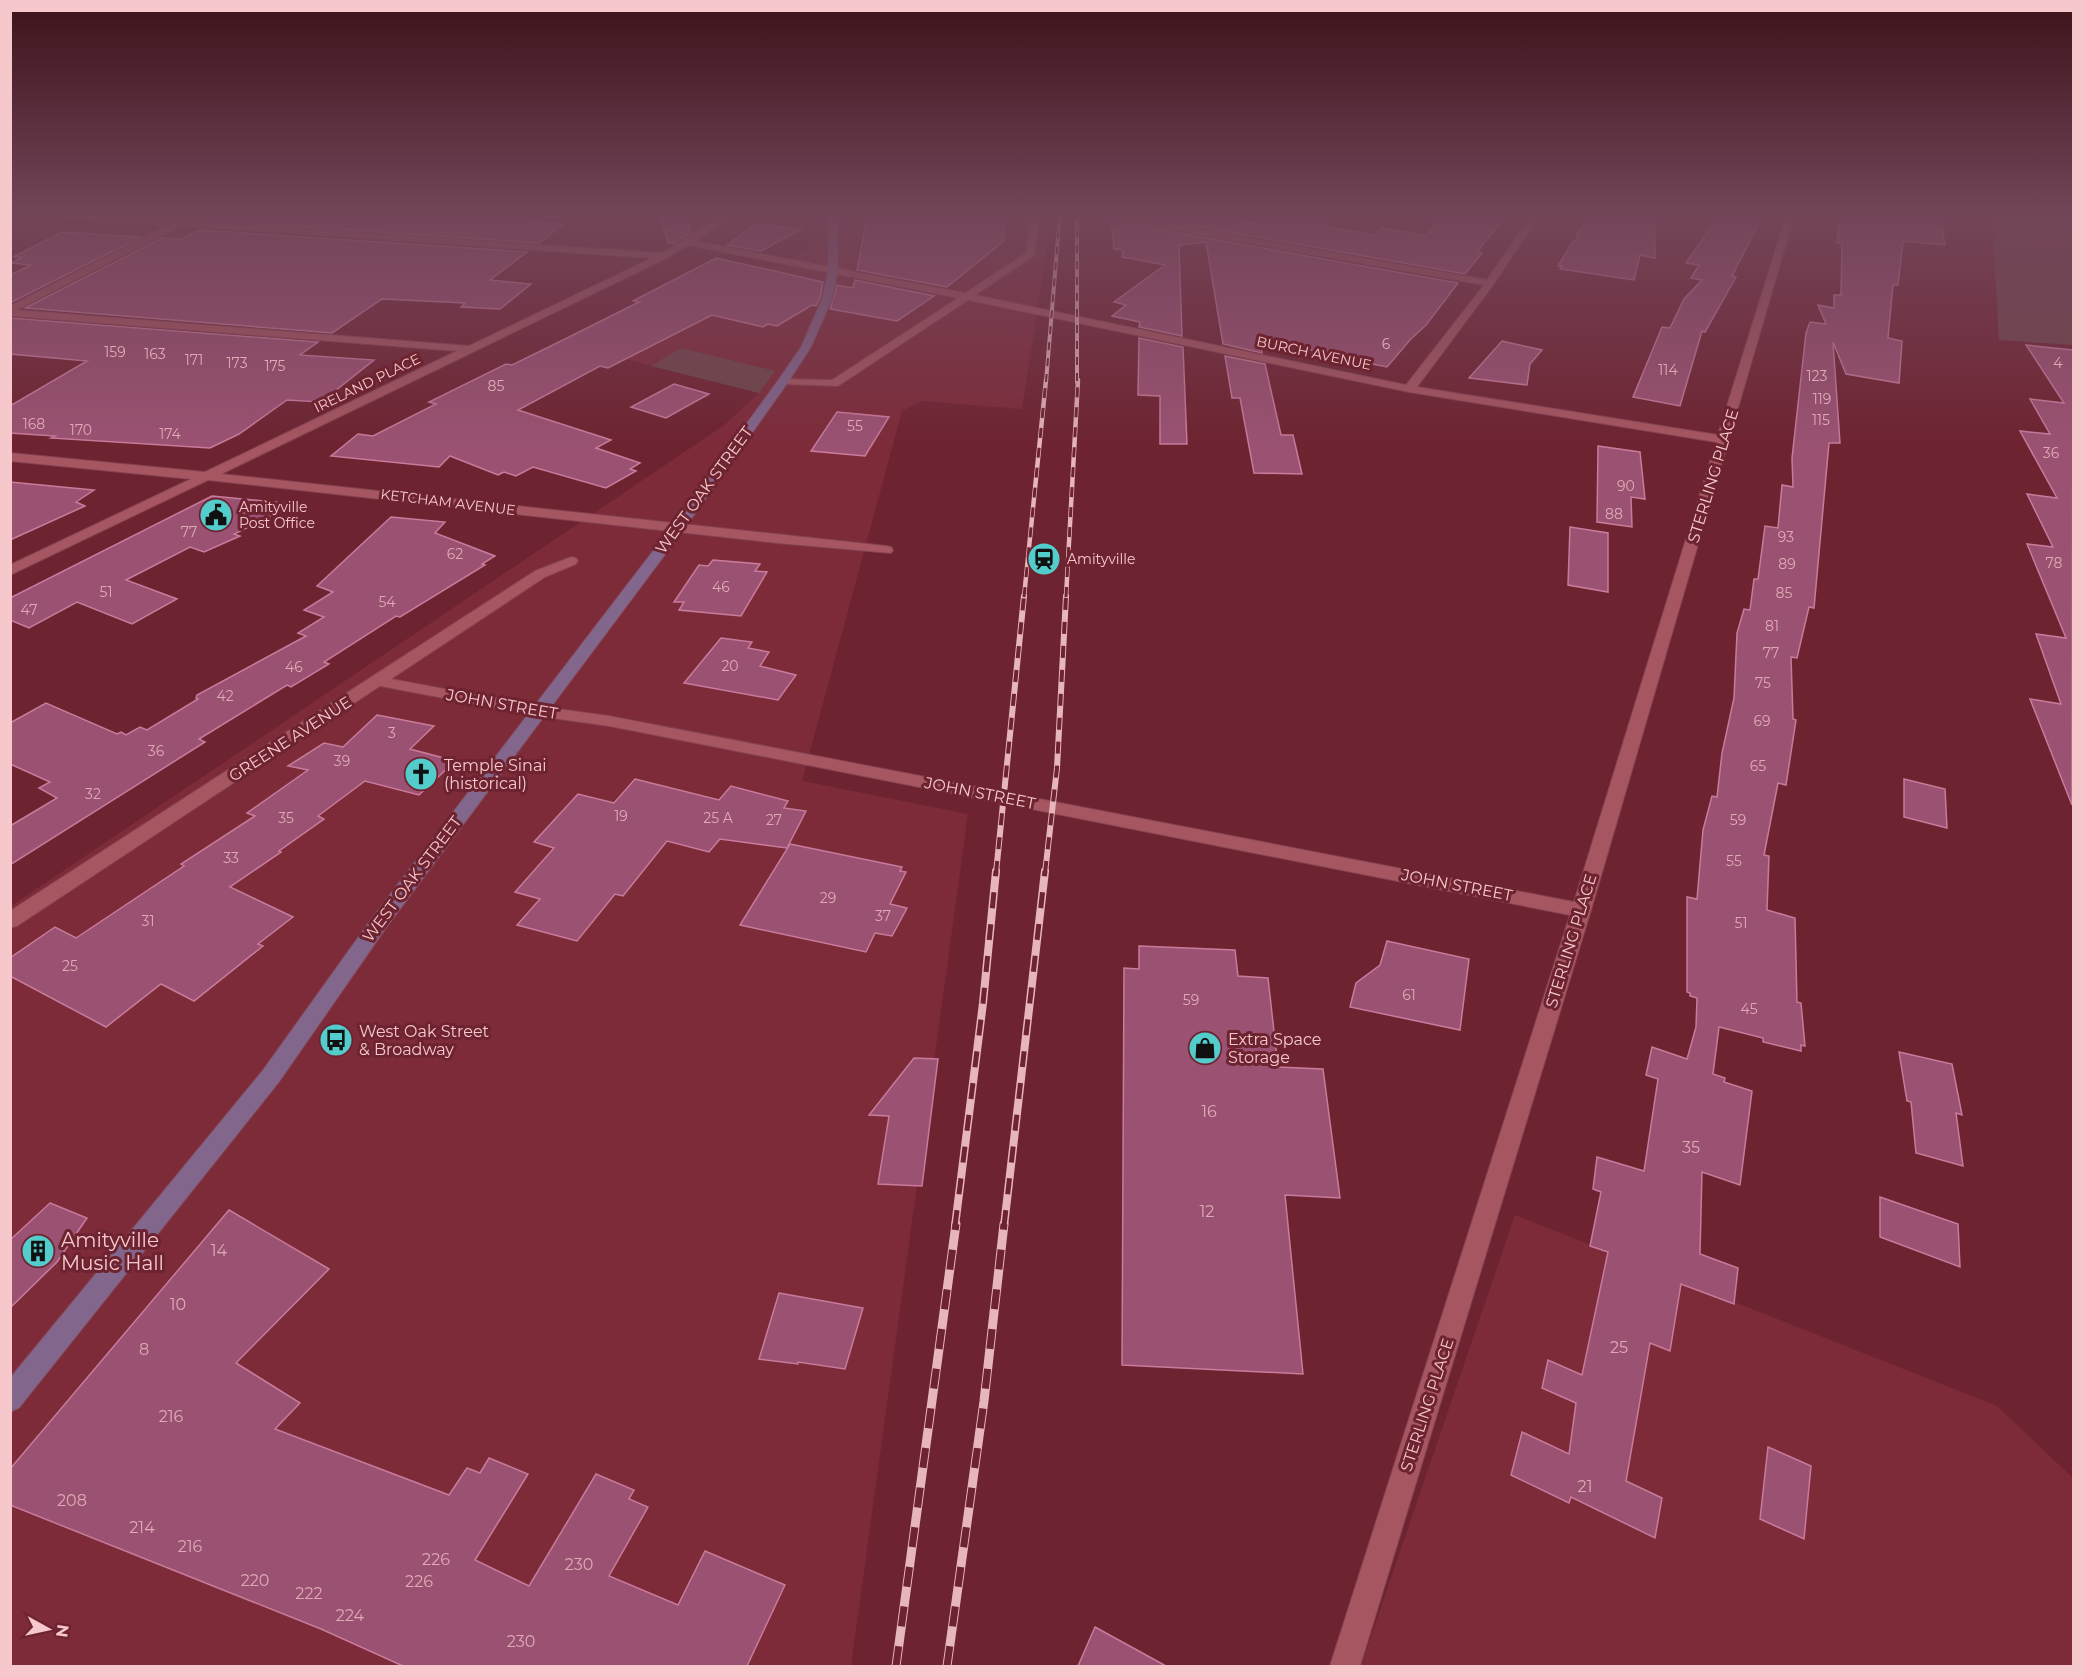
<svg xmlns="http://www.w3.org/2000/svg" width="2084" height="1677" font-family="Montserrat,sans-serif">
<rect width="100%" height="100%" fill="#6e2330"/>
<g fill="#7d2b39">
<polygon points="819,213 1052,213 1022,409 922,401 902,411 802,781 968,814 851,1666 11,1666 11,906 723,426 759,393 610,355 824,240"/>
<polygon points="1515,1215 1997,1406 2073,1478 2073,1666 1361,1666"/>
</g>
<g fill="#6e4549">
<polygon points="1992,213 2073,213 2073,345 1999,340"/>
<polygon points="681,348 775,371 759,393 651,366"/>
</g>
<g fill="#9b5272" stroke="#c97b9c" stroke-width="1.5">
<polygon points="229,213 420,213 563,224 539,243 215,221"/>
<polygon points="868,213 894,213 893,217 1003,216 1004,241 947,287 857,270"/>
<polygon points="1122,213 1185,213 1260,224 1277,215 1324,222 1320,226 1374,235 1382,228 1426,236 1443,215 1468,219 1472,215 1503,219 1477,252 1482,253 1465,274"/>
<polygon points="1590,213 1654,213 1655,258 1640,255 1634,280 1560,269 1562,266 1558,266 1573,241 1576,241 1577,235"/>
<polygon points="1721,213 1764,213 1732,276 1736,277 1705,332 1702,331 1680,406 1633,397 1662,327 1670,328 1684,299 1702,280 1691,278 1699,265 1686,263"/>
<polygon points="1841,213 1906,213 1940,217 1945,245 1903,241 1898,285 1893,285 1888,338 1902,341 1899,383 1846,374 1833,342 1840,443 1829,443 1814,608 1809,607 1797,658 1791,657 1793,719 1796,720 1786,785 1778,783 1764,855 1769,856 1767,910 1795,918 1797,1002 1801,1003 1805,1046 1801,1045 1801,1051 1763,1042 1763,1038 1719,1027 1713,1074 1725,1078 1724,1082 1752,1091 1740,1185 1702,1172 1700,1254 1738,1268 1734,1304 1681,1284 1670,1351 1650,1343 1626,1481 1662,1498 1655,1538 1571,1497 1569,1503 1511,1475 1522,1432 1569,1454 1576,1403 1542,1388 1548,1360 1582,1375 1608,1252 1590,1246 1601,1192 1593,1189 1597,1157 1644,1171 1658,1079 1646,1075 1652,1047 1687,1059 1696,1027 1697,998 1690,996 1690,993 1687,992 1687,897 1697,899 1703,830 1712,796 1717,797 1722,753 1734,698 1737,633 1744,609 1750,610 1754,579 1758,579 1765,526 1778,528 1782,485 1793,487 1792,458 1806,333 1810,322 1826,324 1818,305 1834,308 1834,295 1841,295 1842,244 1837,243"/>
<polygon points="686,219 691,232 674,243 668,243 662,220"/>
<polygon points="1111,221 1458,283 1426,325 1410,340 1387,367 1353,360 1355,358 1260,341 1262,353 1223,344 1206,242 1179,245 1182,336 1139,327 1140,322 1112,316 1126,305 1114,302 1165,265 1122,257 1123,250 1114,249"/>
<polygon points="756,224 802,229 761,251 727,245"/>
<polygon points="199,230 527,252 490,280 531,284 500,309 461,307 465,303 382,299 332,333 25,308 162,238 182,239"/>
<polygon points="62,232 141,237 10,303 10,275 31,265 11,263 23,257 13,257"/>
<polygon points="716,258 823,282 820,298 816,306 812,305 777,326 768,324 763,327 712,315 608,368 600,366 518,410 611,440 596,448 640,463 630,469 636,471 606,488 533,467 516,476 504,472 498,475 450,456 439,467 331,456 358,434 373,436 436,404 429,402 506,364 512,365 561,341 639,302 633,301"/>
<polygon points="855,280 934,296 897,321 830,309 837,285 853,288"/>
<polygon points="10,318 318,342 300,355 374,360 321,402 287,400 239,434 210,448 51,438 55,436 10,433 10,406 87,361 10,354"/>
<polygon points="1139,338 1183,347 1187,444 1160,444 1160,396 1138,395"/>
<polygon points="1502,341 1542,350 1530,364 1527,385 1469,378"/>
<polygon points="2026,345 2073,350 2072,805 2030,699 2061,704 2036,634 2066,638 2027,544 2053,547 2027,494 2057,498 2020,431 2050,434 2030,399 2064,403"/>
<polygon points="1225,356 1265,364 1281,435 1293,435 1302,474 1254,473 1240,398 1232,398"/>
<polygon points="674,384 709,394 666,418 631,407"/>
<polygon points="837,412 889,417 865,456 811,451"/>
<polygon points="1598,446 1640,452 1645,499 1631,497 1632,527 1597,522"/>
<polygon points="10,482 94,490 76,502 85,506 10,540"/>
<polygon points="212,496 296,504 234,534 240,536 204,552 190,547 126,580 177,599 132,624 77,602 29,628 10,620 10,598"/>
<polygon points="391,517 445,522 435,533 495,556 482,564 485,565 400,617 396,616 324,662 329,664 291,687 287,685 199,739 205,742 10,865 10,826 57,798 39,788 50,782 10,764 10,723 46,703 117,734 121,732 126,735 140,727 147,730 198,699 196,698 197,695 306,636 298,633 324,617 304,610 333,592 317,586"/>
<polygon points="1570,527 1608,533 1608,592 1568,585"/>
<polygon points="713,560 760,564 755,571 767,572 741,616 679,610 684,602 674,602 699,565 708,566"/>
<polygon points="721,638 752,642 748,648 769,652 760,666 796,675 778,700 684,683"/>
<polygon points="377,715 434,726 410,749 455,761 419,795 365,781 318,816 324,819 279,851 281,852 230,887 293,917 258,944 263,946 194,1001 161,984 106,1027 10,976 10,958 55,927 76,938 184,866 181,864 255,816 247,813 308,770 288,766 324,743 343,747"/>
<polygon points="635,779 719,800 731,786 788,801 784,808 806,811 787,848 720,839 709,852 667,841 623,896 615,894 577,941 517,925 540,899 515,892 554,848 534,842 578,794 614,803"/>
<polygon points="1904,779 1945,789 1947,828 1904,817"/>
<polygon points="790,844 902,867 900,871 906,872 890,904 907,908 892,936 875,933 866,952 740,925"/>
<polygon points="1387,941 1469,959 1460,1030 1350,1007 1356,983 1380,965"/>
<polygon points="1139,946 1235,950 1238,976 1268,978 1278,1067 1323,1069 1340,1198 1285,1195 1303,1374 1122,1365 1124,968 1139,969"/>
<polygon points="1899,1052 1952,1064 1962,1115 1956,1113 1963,1166 1916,1153 1911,1102 1907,1101"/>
<polygon points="914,1058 938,1059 922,1186 878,1184 889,1116 869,1115"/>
<polygon points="1880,1197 1958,1224 1960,1267 1880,1237"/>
<polygon points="50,1203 87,1218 57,1262 10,1308 10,1240"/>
<polygon points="229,1210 329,1269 236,1363 300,1403 275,1429 449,1495 467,1468 480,1473 489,1458 528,1474 475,1560 529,1586 596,1474 634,1490 629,1499 648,1507 609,1576 678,1605 705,1551 785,1585 747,1666 403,1666 321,1629 10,1505 10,1469"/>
<polygon points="779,1293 863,1308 845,1369 798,1362 798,1364 759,1359"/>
<polygon points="1768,1447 1811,1466 1804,1539 1760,1519"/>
<polygon points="1095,1627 1166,1666 1078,1666"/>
</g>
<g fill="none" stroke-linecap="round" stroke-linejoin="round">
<g stroke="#844251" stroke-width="2">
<path id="minor" d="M21,213h43l598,40 64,-40h10l-41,28 270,52 61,-40 6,-40h8l-6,43 -59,39 431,90 78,-100 -379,-67 -4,-3 8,-2 378,67 46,-67h8l-48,72 -76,102 301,48 69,-222h8l-204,697 -231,756h-30l240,-751 -961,-189 -72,-10 -157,-30 -363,240 -7,2v-17l525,-340 36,-14 5,1 2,3 -2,3 -31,13 -154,102 146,27 72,10 965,186 142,-460 -307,-50 -441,-92 -130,86 -55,-2 -4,-1v-4l53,1 126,-82 -270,-53 -21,13 -446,216 665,72 5,1 2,3 -2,3 -114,-10 -569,-63 -198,95v-10l181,-86 -181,-18v-8l195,19 252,-121 -447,-35v-10l158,-81 -143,-9zM180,226l472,32 -183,88 -452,-36z"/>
</g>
<g stroke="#844251" stroke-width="2">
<polygon id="secondary" points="829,213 837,213 838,271 832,299 811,347 789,381 682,532 386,928 279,1082 19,1408 10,1412 10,1378 263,1070 372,918 672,526 779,379 801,347 822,299 828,271"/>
</g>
<use href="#minor" fill="#a65660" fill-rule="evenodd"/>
<use href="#secondary" fill="#82668b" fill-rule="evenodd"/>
<g stroke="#e7b6ba" stroke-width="4">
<g id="rail-far4">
<polyline points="1077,213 1077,382"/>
<polyline points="1046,382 1060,213"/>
</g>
</g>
<g stroke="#e7b6ba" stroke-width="4.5">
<g id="rail-far3">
<polyline points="1024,597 1046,380"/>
<polyline points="1066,597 1078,380"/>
</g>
</g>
<g stroke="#e7b6ba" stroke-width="6">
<g id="rail-far2">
<polyline points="996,873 1024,596"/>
<polyline points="1045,873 1057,768 1066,596"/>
</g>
</g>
<g stroke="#e7b6ba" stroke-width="8">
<g id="rail-far1">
<polyline points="955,1226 983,1003 996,871"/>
<polyline points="1004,1226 1045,871"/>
</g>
</g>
<g stroke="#e7b6ba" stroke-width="9">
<g id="rail">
<polyline points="896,1666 956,1224"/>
<polyline points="947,1666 984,1401 1004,1224"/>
</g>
</g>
<use href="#rail-far4" stroke="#6e2330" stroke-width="2" stroke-dasharray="8" stroke-linecap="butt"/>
<use href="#rail-far3" stroke="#6e2330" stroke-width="3" stroke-dasharray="10" stroke-linecap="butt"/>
<use href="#rail-far2" stroke="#6e2330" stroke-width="4" stroke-dasharray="12" stroke-linecap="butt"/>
<use href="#rail-far1" stroke="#6e2330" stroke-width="5" stroke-dasharray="16" stroke-linecap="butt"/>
<use href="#rail" stroke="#6e2330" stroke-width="7" stroke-dasharray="20" stroke-linecap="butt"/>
</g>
<linearGradient id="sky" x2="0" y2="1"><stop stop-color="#3c131a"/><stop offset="0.48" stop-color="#734559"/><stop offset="1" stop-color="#734559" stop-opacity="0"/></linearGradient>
<rect width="2084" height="448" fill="url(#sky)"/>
<defs>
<g id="civic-disc" transform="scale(1.725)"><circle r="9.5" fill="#53cdcb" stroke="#6e2330"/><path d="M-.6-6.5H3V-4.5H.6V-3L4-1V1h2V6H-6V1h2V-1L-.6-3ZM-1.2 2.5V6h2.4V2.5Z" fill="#111"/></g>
<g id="station-disc" transform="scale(1.725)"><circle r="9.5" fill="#53cdcb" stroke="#6e2330"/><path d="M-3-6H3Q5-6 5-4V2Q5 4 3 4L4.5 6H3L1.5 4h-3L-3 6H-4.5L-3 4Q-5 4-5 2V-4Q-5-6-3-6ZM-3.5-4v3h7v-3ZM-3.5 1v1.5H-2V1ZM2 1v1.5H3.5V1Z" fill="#111"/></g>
<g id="church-disc" transform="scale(1.725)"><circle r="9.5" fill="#53cdcb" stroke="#6e2330"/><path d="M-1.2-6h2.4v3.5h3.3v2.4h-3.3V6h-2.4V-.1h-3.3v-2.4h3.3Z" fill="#111"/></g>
<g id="bus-disc" transform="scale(1.725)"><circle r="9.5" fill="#53cdcb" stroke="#6e2330"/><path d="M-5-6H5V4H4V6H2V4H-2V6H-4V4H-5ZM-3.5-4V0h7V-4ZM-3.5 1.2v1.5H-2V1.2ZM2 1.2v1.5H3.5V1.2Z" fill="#111"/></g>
<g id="shop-disc" transform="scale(1.725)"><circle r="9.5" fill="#53cdcb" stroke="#6e2330"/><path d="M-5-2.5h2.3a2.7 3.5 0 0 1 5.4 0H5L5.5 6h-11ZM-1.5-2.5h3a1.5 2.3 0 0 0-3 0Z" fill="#111"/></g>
<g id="building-disc" transform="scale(1.725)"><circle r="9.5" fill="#53cdcb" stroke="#6e2330"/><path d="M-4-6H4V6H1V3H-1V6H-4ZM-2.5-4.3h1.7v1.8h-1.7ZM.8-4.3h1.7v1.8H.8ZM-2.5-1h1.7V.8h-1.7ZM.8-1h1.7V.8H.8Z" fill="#111"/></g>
</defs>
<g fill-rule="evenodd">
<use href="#civic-disc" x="216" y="515"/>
<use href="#station-disc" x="1044" y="559"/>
<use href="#church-disc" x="421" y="774"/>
<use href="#bus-disc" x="336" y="1040"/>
<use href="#shop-disc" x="1205" y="1048"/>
<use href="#building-disc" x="38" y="1251"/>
</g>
<g text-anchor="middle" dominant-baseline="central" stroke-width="6" stroke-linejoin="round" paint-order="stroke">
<g font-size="14" fill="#dfaab5">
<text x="1386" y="344">6</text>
<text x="115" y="352">159</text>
<text x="155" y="354">163</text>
<text x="194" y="360">171</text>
<text x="237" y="363">173</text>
<text x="2058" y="363">4</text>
<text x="275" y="366">175</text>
<text x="1668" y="370">114</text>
<text x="1817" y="376">123</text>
<text x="496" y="386">85</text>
<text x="1822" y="399">119</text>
<text x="1821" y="420">115</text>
<text x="34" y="424">168</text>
<text x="855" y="426">55</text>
<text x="81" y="430">170</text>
<text x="170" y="434">174</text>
<text x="2051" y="453">36</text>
<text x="1626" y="486">90</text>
<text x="1614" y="514">88</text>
<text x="189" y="532">77</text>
<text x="1786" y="537">93</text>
<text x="455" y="554">62</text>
<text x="2054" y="563">78</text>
<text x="1787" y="564">89</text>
<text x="721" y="587">46</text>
<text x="106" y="592">51</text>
<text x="1784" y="593">85</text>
<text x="387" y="602">54</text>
<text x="29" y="610">47</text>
<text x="1772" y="626">81</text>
<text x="1771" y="653">77</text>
<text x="730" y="666">20</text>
<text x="294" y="667">46</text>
<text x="1763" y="683">75</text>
<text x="225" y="696">42</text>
<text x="1762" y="721">69</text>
<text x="392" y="733">3</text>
<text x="156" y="751">36</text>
<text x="342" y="761">39</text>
<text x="1758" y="766">65</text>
<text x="93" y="794">32</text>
<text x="621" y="816">19</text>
<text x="286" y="818">35</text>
<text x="718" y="818">25 A</text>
<text x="774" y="820">27</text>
<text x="1738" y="820">59</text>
<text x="231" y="858">33</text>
<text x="1734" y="861">55</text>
<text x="828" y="898">29</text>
<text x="883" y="916">37</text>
<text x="148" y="921">31</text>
<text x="1741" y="923">51</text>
<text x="70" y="966">25</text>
<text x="1409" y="995">61</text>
<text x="1191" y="1000">59</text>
<text x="1749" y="1009">45</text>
</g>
<g font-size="14" fill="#f6c8cb" stroke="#6e2330">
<text transform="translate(1314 353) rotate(12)">BURCH AVENUE</text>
<text transform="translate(367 383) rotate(-26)">IRELAND PLACE</text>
<text transform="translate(448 502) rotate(7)">KETCHAM AVENUE</text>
</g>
<g font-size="14" fill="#f6c8cb" stroke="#6e2330" text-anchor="start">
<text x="239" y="507">Amityville<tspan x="239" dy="16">Post Office</tspan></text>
<text x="1067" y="559">Amityville</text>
</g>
<g font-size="16" fill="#f6c8cb" stroke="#6e2330">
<text transform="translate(1713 476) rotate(-73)">STERLING PLACE</text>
<text transform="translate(704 490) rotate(-54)">WEST OAK STREET</text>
<text transform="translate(502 704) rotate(10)">JOHN STREET</text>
<text transform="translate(290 739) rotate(-33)">GREENE AVENUE</text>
<text transform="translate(980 793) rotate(11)">JOHN STREET</text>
<text transform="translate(412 879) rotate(-53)">WEST OAK STREET</text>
<text transform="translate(1457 885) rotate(11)">JOHN STREET</text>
<text transform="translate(1571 941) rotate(-73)">STERLING PLACE</text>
<text transform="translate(1427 1405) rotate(-72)">STERLING PLACE</text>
</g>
<g font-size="16" fill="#f6c8cb" stroke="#6e2330" text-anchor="start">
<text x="444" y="765">Temple Sinai<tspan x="444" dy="18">(historical)</tspan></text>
<text x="359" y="1031">West Oak Street<tspan x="359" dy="18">&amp; Broadway</tspan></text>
<text x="1228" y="1039">Extra Space<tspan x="1228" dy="18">Storage</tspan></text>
</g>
<g font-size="16" fill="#dfaab5">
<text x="1209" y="1111">16</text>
<text x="1691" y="1147">35</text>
<text x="1207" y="1211">12</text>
<text x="219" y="1250">14</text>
<text x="178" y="1304">10</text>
<text x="1619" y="1347">25</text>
<text x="144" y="1349">8</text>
<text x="171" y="1416">216</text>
<text x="1585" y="1486">21</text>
<text x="72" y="1500">208</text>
<text x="142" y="1527">214</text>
<text x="190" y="1546">216</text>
<text x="436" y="1559">226</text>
<text x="579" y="1564">230</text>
<text x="255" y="1580">220</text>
<text x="419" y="1581">226</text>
<text x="309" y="1593">222</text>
<text x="350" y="1615">224</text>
<text x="521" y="1641">230</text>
</g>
<g font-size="20" fill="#f6c8cb" stroke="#6e2330" text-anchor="start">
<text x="61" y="1240">Amityville<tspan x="61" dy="23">Music Hall</tspan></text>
</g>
</g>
<rect width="2084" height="1677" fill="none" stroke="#f6c8cb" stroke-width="24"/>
<g transform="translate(48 1629) rotate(98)" stroke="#6e2330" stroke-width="4.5" paint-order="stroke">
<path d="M0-4.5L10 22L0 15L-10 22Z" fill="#f6c8cb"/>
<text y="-9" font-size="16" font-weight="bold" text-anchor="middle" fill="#f6c8cb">N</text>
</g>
</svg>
